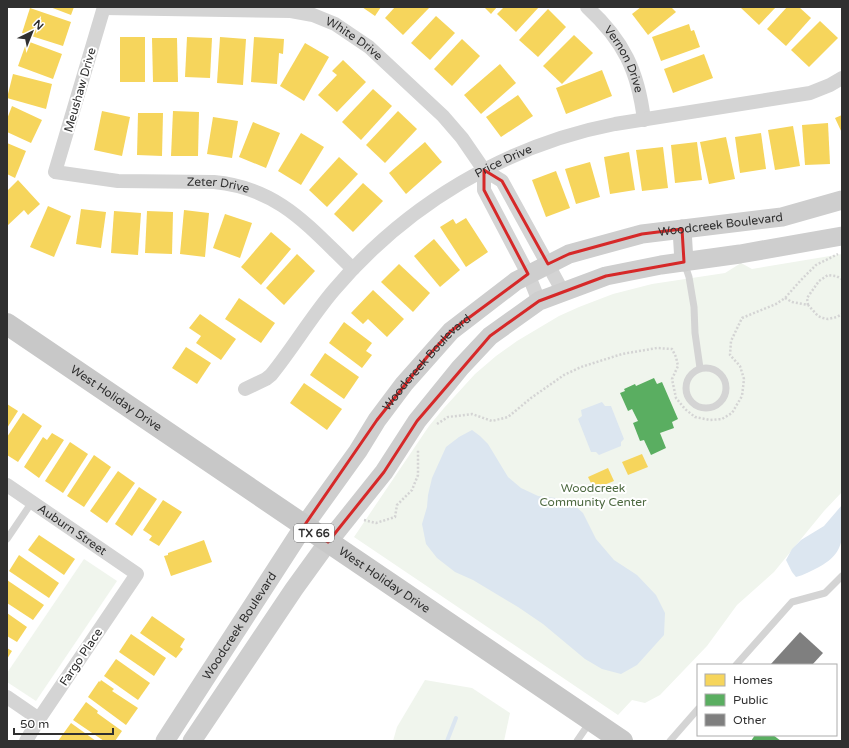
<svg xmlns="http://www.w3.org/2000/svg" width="849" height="748" font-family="'Varela Round',sans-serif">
<rect width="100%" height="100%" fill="#fff"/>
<g fill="#f0f5ed">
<polygon points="842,254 842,492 824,511 774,572 737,605 707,646 660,695 645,703 632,700 618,715 354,537 429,426 444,408 475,374 496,356 517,341 559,316 579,307 613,294 652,284 725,273 741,263 752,269"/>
<polygon points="84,559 117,581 36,701 7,682 7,673"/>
<polygon points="425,680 472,688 510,713 504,741 393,741 397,727"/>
</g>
<g fill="#dce6f0">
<polygon points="602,402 605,406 611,406 624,439 621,442 621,446 599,455 596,452 591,452 578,419 582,416 581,410"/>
<polygon points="472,430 480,436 488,444 508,477 521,488 538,496 556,498 572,503 583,513 596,539 614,560 637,575 656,595 665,613 664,635 637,665 621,674 602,669 585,659 543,624 518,607 473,580 455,572 437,558 426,544 422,524 427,507 428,495 432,478 446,447 459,437"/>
<path d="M842,505c0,29 6,46 -23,62 -8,4 -15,8 -23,10l-4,-5 -6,-12 6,-11 9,-9 23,-14z"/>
</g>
<g fill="#f6d55c">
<polygon points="50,7 74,7 71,15"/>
<polygon points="362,7 381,7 375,16"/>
<polygon points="395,7 430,7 403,35 385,18"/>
<polygon points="484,7 497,7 491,14"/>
<polygon points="504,7 539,7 516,32 497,14"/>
<polygon points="641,7 671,7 676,12 648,35 632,14"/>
<polygon points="742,7 776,7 759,25 741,8"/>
<polygon points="787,7 799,7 811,18 786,46 767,29"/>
<polygon points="30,8 71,22 63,46 22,33"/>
<polygon points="548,9 566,27 538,57 519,40"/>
<polygon points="436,16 455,33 430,60 411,43"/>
<polygon points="820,21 838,38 809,67 791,50"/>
<polygon points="689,24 691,31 694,30 700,47 661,61 652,37"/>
<polygon points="574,35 593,53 562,84 543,66"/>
<rect x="120" y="37" width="25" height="45"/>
<polygon points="187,37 212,38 210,78 185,77"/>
<polygon points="220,37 246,39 243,85 217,83"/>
<polygon points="254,37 284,39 283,54 279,53 277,84 251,82"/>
<polygon points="152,38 177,38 178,82 153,82"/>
<polygon points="462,39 480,56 452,86 434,69"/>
<polygon points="27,41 62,54 53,79 18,66"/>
<polygon points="305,43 329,57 304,101 280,86"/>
<polygon points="704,54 713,78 673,93 664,69"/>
<polygon points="343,60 366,82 337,112 318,95 337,75 332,71"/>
<polygon points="500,64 516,83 481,114 464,95"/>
<polygon points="602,70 612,96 566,114 556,88"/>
<polygon points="13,74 52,84 46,109 7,98"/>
<polygon points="373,89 392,106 361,140 342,122"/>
<polygon points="518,95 533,116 501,137 486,117"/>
<polygon points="12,106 42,120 31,143 7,132 7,119"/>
<polygon points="102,111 130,117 122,156 94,150"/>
<polygon points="173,111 199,112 198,156 171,156"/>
<polygon points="398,111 417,129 385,163 366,145"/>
<polygon points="138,113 163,113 162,156 137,155"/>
<polygon points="842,115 842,133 835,118"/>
<polygon points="213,117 238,121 232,158 207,154"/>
<polygon points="253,122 280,133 266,168 239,157"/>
<polygon points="828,123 830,164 805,165 802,125"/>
<polygon points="793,126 800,166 775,170 768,130"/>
<polygon points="301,133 324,147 301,185 278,171"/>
<polygon points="761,133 766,169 740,173 735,137"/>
<polygon points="726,137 735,179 709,184 700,142"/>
<polygon points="425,142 442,162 406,194 389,173"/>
<polygon points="697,142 702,180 675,183 671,145"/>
<polygon points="7,143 26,151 15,178 7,174"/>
<polygon points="663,147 668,188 642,191 636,150"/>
<polygon points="629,152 635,190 610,194 604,157"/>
<polygon points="339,157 358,174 327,207 309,190"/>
<polygon points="590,162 600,197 576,204 565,169"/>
<polygon points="556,171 570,208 546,217 532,180"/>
<polygon points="18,180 40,204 28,215 24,210 7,226 7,191"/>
<polygon points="363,183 383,201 353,232 334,214"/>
<polygon points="48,206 71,216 54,257 30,247"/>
<polygon points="81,209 106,212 101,248 76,244"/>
<polygon points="184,210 209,213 205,257 180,254"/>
<polygon points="114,211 141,213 138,255 111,253"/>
<polygon points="147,211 173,212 172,254 145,253"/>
<polygon points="225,214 252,223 240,258 213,248"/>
<polygon points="466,218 488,252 466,267 440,227 453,219 456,224"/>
<polygon points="271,232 291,249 261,285 241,267"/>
<polygon points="434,239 460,270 440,287 414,256"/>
<polygon points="297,254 315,271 284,305 266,288"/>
<polygon points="399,264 430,293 413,312 381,282"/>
<polygon points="373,290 404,319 387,337 368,319 363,324 351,313"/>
<polygon points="239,298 275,323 261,343 225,319"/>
<polygon points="200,314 236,339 221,360 196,343 201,336 189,328"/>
<polygon points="344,322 372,343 366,351 372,355 362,368 329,343"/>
<polygon points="186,347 211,363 197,384 172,368"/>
<polygon points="325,353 359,377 344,399 310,375"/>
<polygon points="304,383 342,409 327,430 290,403"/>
<polygon points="7,404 18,411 7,428"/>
<polygon points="23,413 42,426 18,462 7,455 7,437"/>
<polygon points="52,433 64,440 39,478 24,467 43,437 47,440"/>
<polygon points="70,442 88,454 63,493 45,481"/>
<polygon points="642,454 648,467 628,475 622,462"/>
<polygon points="94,455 111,467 84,507 67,496"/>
<polygon points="608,468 614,481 594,489 588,477"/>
<polygon points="118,471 135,483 107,523 90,511"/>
<polygon points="139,487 157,499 132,536 115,524"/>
<polygon points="163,500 182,512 159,546 149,540 152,536 143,530"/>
<polygon points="39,535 75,559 64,575 28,550"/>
<polygon points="204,540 212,562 171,576 164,556 168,555 168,553"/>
<polygon points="19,555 59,583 49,598 9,571"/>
<polygon points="7,580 44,605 33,620 7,603"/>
<polygon points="7,613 27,627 17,642 7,636"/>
<polygon points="152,616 185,639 180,647 183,649 176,658 140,633"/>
<polygon points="131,634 166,658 154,676 119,652"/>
<polygon points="7,648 12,651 7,659"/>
<polygon points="116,659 150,683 138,700 104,676"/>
<polygon points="101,680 114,689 112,691 138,708 126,725 88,697 99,681 100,682"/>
<polygon points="86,702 98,711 97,713 122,731 115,741 104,741 73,720"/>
<polygon points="71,723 96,741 58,741"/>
</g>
<g fill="#5aae61">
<polygon points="654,378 657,384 662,382 678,419 672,422 674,428 660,433 666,448 651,455 644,440 640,441 633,423 638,421 632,409 628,411 620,393 625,391 624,389 635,384 636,386"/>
<polygon points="755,735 773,735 781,741 751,741"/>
</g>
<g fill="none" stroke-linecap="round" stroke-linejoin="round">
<polyline stroke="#dce6f0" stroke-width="4" points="447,741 456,718"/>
</g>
<polygon fill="#7f7f7f" points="800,632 823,653 812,665 770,665"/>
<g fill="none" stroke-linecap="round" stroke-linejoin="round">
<g stroke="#d4d4d4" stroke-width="2.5" stroke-dasharray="2 2" stroke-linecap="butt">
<polyline points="785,298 792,302 808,305 818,316 823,318 828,319 837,317 842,314"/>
<polyline points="808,305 807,298 819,281 828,275 836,276 842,279"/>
<polyline points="437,424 448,417 472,414 492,421 508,417 531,398 564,375 581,367 622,354 657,348 672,349 676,357 678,366 672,379 676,398 685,409 695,417 710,420 722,419 732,413 742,396 744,379 740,366 730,355 731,341 742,318 776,304 785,298 801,280 816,265 838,254"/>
<polyline points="364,520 376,523 395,517 397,505 412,490 418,475 418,449"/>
</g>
<g stroke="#d4d4d4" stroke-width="7">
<polyline points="684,262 689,277 694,307 695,333 700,368"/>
<circle cx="706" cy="388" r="20"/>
<polyline points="7,539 32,502"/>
<polyline points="736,665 792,602 825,593 842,576"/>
<polyline points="577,741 590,722"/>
<polyline points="670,741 698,709"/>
</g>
<g stroke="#d4d4d4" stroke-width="14">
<path id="s1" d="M104,7l-49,165 63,9 96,1c65,6 95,45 139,87"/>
<path id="s2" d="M587,7c37,34 51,64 57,113"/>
<path id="s3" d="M104,8l187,3 22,4 22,9 34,23 74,69 19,22 22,32 18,11 61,111"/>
<polyline points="484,170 484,190 528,274 539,301"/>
<path id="s4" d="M245,389l21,-10 5,-4c22,-27 40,-58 63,-85 72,-85 172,-145 281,-166l195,-31 20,-8 12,-7"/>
<path id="s5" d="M7,485l130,89 -98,145 -13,22"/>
<polyline points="7,697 39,719"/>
</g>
<g stroke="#cecece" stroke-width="19">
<polyline points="682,229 684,262"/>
<path id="s6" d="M165,741l139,-215 54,-75 19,-31 27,-36 47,-53 65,-50 53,-27 73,-20 140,-17 60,-17"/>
<polyline points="192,741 294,589 328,542 384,472 417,421 460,368 490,336 539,301 606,276 661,265 740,254 842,236"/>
</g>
<path stroke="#c8c8c8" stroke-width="22" id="s7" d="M7,324l615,417"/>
</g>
<path fill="none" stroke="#d62828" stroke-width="3" stroke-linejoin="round" d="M484,170l18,11 46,83 21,-10 73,-20 40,-5 2,33 -78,14 -67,25 -49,35 -73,85 -33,51 -56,70 -24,-16 73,-106 50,-63 24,-26 77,-57 -44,-84z"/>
<g text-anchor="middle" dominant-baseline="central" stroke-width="4" stroke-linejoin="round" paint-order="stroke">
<rect fill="#fff" stroke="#6e6e6e" stroke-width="1" x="294" y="524" width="40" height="18" rx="3"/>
<g font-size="11" font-weight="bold" fill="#303030">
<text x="314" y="533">TX 66</text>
</g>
<g font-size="12" fill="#303030" stroke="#fff">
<text stroke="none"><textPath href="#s3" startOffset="257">White Drive</textPath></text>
<text stroke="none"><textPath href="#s2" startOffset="65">Vernon Drive</textPath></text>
<text transform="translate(80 90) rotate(-74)">Meushaw Drive</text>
<text stroke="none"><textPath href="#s4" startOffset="350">Price Drive</textPath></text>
<text stroke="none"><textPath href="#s1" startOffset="336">Zeter Drive</textPath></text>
<text stroke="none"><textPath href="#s6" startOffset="797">Woodcreek Boulevard</textPath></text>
<text stroke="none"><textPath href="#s6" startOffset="461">Woodcreek Boulevard</textPath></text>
<text stroke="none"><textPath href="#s7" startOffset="132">West Holiday Drive</textPath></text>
<text stroke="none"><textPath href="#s5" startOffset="79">Auburn Street</textPath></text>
<text stroke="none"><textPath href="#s7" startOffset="456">West Holiday Drive</textPath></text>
<text stroke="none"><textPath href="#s6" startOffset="137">Woodcreek Boulevard</textPath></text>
<text transform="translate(81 657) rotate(-56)">Fargo Place</text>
</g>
<g font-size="12" fill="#4d6940" stroke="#fff">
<text x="593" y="488">Woodcreek<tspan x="593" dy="14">Community Center</tspan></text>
</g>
</g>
<rect width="849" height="748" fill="none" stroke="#303030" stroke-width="16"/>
<rect x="697" y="664" width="140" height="72" fill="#ffffff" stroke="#acacac"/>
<rect x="705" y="674" width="20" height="12" fill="#f6d55c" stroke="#acacac"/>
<text x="733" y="684" font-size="12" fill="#303030">Homes</text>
<rect x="705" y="694" width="20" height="12" fill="#5aae61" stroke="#acacac"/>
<text x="733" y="704" font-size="12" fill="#303030">Public</text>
<rect x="705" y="714" width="20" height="12" fill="#7f7f7f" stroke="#acacac"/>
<text x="733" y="724" font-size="12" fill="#303030">Other</text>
<g transform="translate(32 32) rotate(43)" stroke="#ffffff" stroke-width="3" paint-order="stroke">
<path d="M0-3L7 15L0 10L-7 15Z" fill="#303030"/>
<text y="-6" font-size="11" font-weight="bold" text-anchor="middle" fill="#303030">N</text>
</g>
<path d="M14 728v6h99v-6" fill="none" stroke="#303030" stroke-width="2"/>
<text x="20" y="728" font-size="12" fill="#303030" stroke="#ffffff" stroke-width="3" paint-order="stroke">50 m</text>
</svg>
